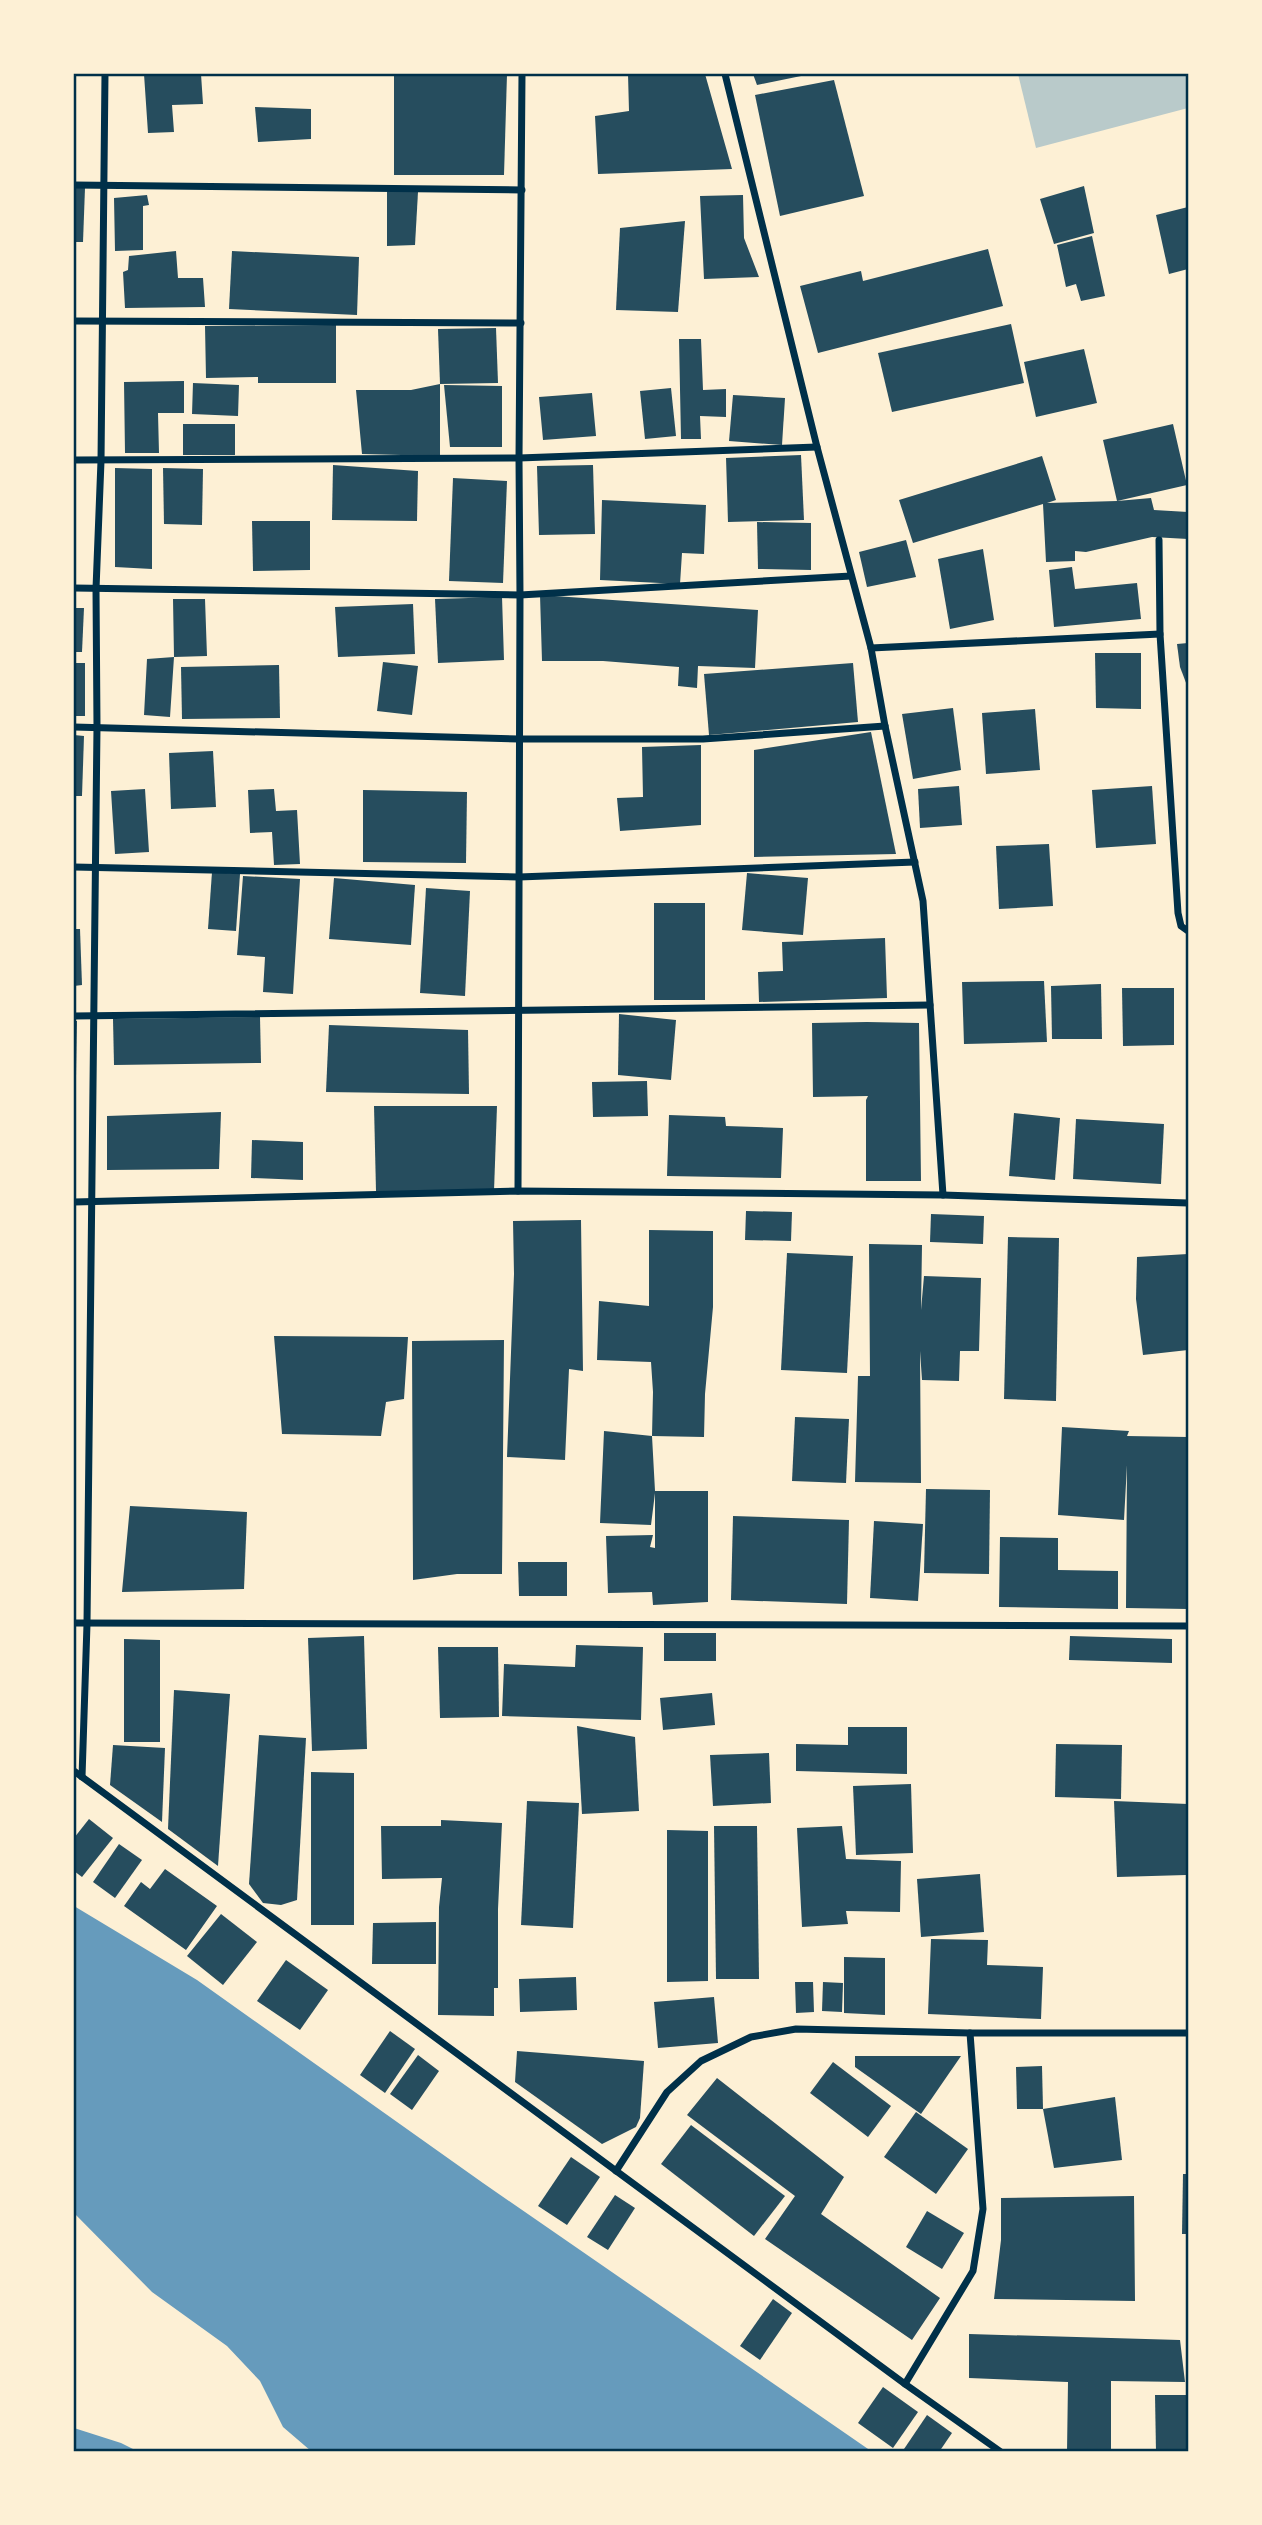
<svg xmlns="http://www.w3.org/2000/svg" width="1262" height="2525" font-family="'Noto Sans',sans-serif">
<rect width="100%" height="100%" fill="#fdf0d5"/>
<polygon fill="#b9caca" points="1018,74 1188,74 1188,108 1036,148"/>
<g fill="#669bbc">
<polygon points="74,1906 197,1980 483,2183 871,2451 311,2451 283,2427 260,2381 227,2346 152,2292 74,2213"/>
<polygon points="74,2428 121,2443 137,2451 74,2451"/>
</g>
<g fill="#264d5e">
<polygon points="144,74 201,74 203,104 172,105 174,132 148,133"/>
<polygon points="394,74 507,74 504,175 394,175"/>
<polygon points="628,74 705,74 732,169 598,174 595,116 629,111"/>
<polygon points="753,74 806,74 806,75 757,85"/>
<polygon points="834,80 864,196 780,216 755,95"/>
<polygon points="255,107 311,109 311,139 258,142"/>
<polygon points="1084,186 1094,233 1054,244 1040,199"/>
<polygon points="74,187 85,188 83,242 74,242"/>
<polygon points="387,190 418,192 415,245 387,246"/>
<polygon points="147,195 149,205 143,206 143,250 115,251 114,198"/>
<polygon points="743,195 744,238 759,277 704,279 700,196"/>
<polygon points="1188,207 1188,269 1169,274 1156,215"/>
<polygon points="685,221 678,312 616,310 620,228"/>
<polygon points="1092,236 1105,296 1081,301 1076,284 1066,287 1057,245"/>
<polygon points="988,249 1003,306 818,353 800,286 861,271 863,281"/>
<polygon points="176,251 178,278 203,278 205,307 125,308 123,272 128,270 129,256"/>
<polygon points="232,251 359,257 357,315 229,309"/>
<polygon points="1011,324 1024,383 892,412 878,353"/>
<polygon points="336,325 336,383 258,383 258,377 206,378 205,326"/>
<polygon points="496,328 498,383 440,384 438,329"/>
<polygon points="679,339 701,339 703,390 726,389 726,417 700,416 701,439 681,439"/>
<polygon points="1084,349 1097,403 1036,417 1024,362"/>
<polygon points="184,381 184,413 158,413 159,453 125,453 124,382"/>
<polygon points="193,383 239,385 238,416 192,414"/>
<polygon points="440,384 440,456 362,454 356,390 411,390"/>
<polygon points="444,385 502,386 502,447 450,447"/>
<polygon points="671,388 676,436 645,439 640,391"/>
<polygon points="592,393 596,436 543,440 539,397"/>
<polygon points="733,395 785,398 782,445 729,441"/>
<rect x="183" y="424" width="52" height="31"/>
<polygon points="1173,424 1187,485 1117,501 1151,498 1154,510 1188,512 1188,539 1152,537 1086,552 1075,551 1075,561 1046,562 1043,504 913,543 899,500 1042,456 1056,500 1047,503 1117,501 1103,440"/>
<polygon points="801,455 804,520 728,522 726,458"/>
<polygon points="333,465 418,471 417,521 332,520"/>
<polygon points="593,465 595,534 539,535 537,466"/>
<polygon points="115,468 152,469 152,569 115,567"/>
<polygon points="163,468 203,469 202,525 164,524"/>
<polygon points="453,478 507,481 503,583 449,581"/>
<polygon points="602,500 706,505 704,554 682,553 680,584 600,580"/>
<polygon points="252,521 310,521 310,570 253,571"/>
<polygon points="757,522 811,523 811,570 758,569"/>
<polygon points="906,540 916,577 867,587 859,552"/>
<polygon points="983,549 994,620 950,629 938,559"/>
<polygon points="1072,567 1075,589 1137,583 1141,619 1054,627 1049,570"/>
<polygon points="540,595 758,610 755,668 698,666 697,688 678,686 679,667 603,661 542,661"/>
<polygon points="502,597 504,660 438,663 435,599"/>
<polygon points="173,599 205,599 207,656 174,657 170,717 144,715 147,659 174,657"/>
<polygon points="413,604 415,654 338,657 335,607"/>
<polygon points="74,608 84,608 82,652 74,652"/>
<polygon points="1188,643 1188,688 1180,667 1177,644"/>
<polygon points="1095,653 1141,653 1141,709 1096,708"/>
<polygon points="383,662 418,666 412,715 377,711"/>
<rect x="74" y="663" width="11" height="53"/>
<polygon points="853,663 858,722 709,735 704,674"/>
<polygon points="279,665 280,718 182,719 181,667"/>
<polygon points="953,708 961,770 913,779 902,714"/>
<polygon points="1035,709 1040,770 986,774 982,713"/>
<polygon points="871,732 896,854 754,857 754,750"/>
<polygon points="74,735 84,736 82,796 74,796"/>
<polygon points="701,745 701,825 620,831 617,798 643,797 642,747"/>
<polygon points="213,751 216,807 171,809 169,753"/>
<polygon points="959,786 962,825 920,828 918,789"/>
<polygon points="1152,786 1156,844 1096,848 1092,790"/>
<polygon points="145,789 149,852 115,854 111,791"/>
<polygon points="274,789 276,811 297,810 300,864 274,865 272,832 250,833 248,790"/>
<polygon points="363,790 467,792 466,863 363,862"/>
<polygon points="1049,844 1053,906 999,909 996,846"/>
<polygon points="212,872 240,874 236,931 208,929"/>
<polygon points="747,873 808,878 803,935 742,930"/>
<polygon points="243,876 300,879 293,994 263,992 265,957 237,955"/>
<polygon points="334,878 415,885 411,945 329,939"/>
<polygon points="426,888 470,891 465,996 420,993"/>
<rect x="654" y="903" width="51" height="97"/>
<polygon points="74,929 80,929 82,985 74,986"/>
<polygon points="885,938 887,998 759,1002 758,972 783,971 782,942"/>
<polygon points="1044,981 1047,1042 964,1044 962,982"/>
<polygon points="1101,984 1102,1039 1052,1039 1051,986"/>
<polygon points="1122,988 1174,988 1174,1045 1123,1046"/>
<polygon points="619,1014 676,1020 671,1080 618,1075"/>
<polygon points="260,1017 261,1063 114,1065 113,1019"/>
<polygon points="74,1021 77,1021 76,1076 74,1076"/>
<polygon points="867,1022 919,1023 921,1181 866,1181 866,1100 868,1096 813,1097 812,1023"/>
<polygon points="329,1025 468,1030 469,1094 326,1092"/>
<polygon points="647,1081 648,1116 593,1117 592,1082"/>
<polygon points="374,1106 497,1106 494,1191 376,1191"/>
<polygon points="221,1112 219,1169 107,1170 107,1116"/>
<polygon points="1014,1113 1060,1118 1055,1180 1009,1176"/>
<polygon points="669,1115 725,1117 726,1126 783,1128 781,1178 667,1176"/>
<polygon points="1076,1119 1164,1124 1161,1184 1073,1179"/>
<polygon points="252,1140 303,1142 303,1180 251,1178"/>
<polygon points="746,1211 792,1212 791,1241 745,1240"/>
<polygon points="931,1214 984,1216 983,1244 930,1242"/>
<polygon points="581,1220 583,1371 569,1369 565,1460 507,1457 514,1274 513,1221"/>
<polygon points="649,1230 713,1231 713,1307 705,1394 704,1437 652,1436 655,1491 708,1491 708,1602 653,1605 652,1592 608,1593 606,1536 653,1535 650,1547 655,1548 655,1493 651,1525 600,1523 604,1431 652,1436 653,1392 651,1362 597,1360 599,1301 649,1306"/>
<polygon points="1008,1237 1059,1238 1056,1401 1004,1399"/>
<polygon points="869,1244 922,1245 921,1310 924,1276 981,1278 979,1351 960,1351 959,1381 922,1380 920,1351 921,1483 855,1482 858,1376 870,1376"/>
<polygon points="787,1253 853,1256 847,1373 781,1370"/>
<polygon points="1188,1254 1188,1350 1143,1355 1136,1299 1137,1257"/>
<polygon points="274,1336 408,1337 404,1399 386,1402 381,1436 282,1434"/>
<polygon points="504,1340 502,1574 457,1574 413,1580 412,1341"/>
<polygon points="795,1417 849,1419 846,1483 792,1481"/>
<polygon points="1062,1427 1129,1431 1127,1436 1188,1437 1188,1609 1126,1608 1127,1465 1124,1520 1058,1515"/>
<polygon points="926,1489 990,1490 989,1574 924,1573"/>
<polygon points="130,1506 247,1512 244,1589 122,1592"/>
<polygon points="733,1516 849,1520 847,1604 731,1600"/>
<polygon points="874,1521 923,1524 918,1601 870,1598"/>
<polygon points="1000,1537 1058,1538 1058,1570 1118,1571 1118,1609 999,1607"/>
<polygon points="518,1562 567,1562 567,1596 519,1596"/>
<rect x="664" y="1633" width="52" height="28"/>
<polygon points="364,1636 367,1749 312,1751 308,1638"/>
<polygon points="1070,1636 1172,1639 1172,1663 1069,1660"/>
<polygon points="124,1639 160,1640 160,1742 124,1742"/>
<polygon points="576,1645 643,1647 641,1720 502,1716 504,1664 575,1667"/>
<polygon points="438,1647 498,1647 499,1717 440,1718"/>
<polygon points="174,1690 230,1694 218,1866 168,1829"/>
<polygon points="712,1693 715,1725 663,1730 660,1698"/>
<polygon points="577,1726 635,1737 639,1811 582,1814"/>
<polygon points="848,1727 907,1727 907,1774 796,1771 796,1744 848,1745"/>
<polygon points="259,1735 306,1738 297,1900 281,1905 263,1903 249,1884"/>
<polygon points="1056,1744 1122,1745 1121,1799 1055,1797"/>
<polygon points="113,1745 165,1748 162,1822 110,1785"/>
<polygon points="769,1753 771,1803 713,1806 710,1755"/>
<polygon points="311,1772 354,1773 354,1925 311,1925"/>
<polygon points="911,1784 913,1853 856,1855 853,1786"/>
<polygon points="527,1801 579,1803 573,1928 521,1925"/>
<polygon points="1114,1801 1188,1804 1186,1875 1117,1877"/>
<polygon points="89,1819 113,1838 82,1877 74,1871 74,1838"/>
<polygon points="441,1820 502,1823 498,1909 498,1988 494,1988 494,2016 438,2015 439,1907 442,1878 382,1879 381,1826 441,1826"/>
<polygon points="714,1826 757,1826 759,1979 716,1979"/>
<polygon points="842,1826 846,1859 901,1861 900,1912 846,1911 848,1924 802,1927 797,1828"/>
<polygon points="667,1830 708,1831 708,1981 667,1982"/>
<polygon points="119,1844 142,1860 115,1898 93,1882"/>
<polygon points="165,1869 217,1906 186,1950 124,1906 141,1882 150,1889"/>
<polygon points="980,1874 984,1932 921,1937 917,1879"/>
<polygon points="221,1914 257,1942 223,1985 187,1956"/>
<polygon points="436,1922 436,1964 372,1964 373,1923"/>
<polygon points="931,1939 988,1940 987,1965 1043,1967 1041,2019 928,2014"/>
<polygon points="844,1957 885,1958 885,2015 844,2013"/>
<polygon points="286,1960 328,1990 300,2030 257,2001"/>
<polygon points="576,1977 577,2010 520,2012 519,1979"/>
<polygon points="795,1982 813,1982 814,2012 796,2013"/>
<polygon points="823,1982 843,1983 842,2012 822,2011"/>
<polygon points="714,1997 718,2043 658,2048 654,2002"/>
<polygon points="390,2031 415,2049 385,2093 360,2075"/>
<polygon points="517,2051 644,2061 640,2118 636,2127 602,2144 515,2082"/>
<polygon points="418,2055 439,2071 412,2110 390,2094"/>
<polygon points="855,2056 961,2056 921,2114 855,2067"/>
<polygon points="833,2062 891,2106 868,2137 810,2093"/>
<polygon points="1042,2066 1043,2109 1017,2109 1016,2067"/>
<polygon points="717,2078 844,2177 821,2214 940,2298 912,2340 765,2239 795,2196 687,2115"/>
<polygon points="1115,2097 1122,2160 1054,2168 1043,2109"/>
<polygon points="916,2112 968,2149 936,2194 884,2157"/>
<polygon points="691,2125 785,2196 754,2236 661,2164"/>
<polygon points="571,2157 600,2177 567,2225 538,2206"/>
<polygon points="1183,2174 1188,2174 1188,2234 1182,2234"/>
<polygon points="615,2195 635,2208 608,2250 587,2237"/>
<polygon points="1134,2196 1135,2301 994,2299 1001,2240 1001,2198"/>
<polygon points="927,2211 964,2233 942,2269 906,2247"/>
<polygon points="773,2299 792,2313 760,2360 740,2346"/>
<polygon points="969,2334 1180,2340 1185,2382 1111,2381 1111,2452 1067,2452 1068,2382 969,2378"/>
<polygon points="883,2387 918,2412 893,2448 858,2423"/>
<polygon points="1155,2395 1188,2395 1188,2452 1156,2452"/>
<polygon points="927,2415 952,2433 939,2452 902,2452"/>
</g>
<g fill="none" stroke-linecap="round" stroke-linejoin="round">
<g stroke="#003049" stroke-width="7">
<polyline points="725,74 817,447 871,648 885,726 923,901 943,1195"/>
<polyline points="74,185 522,190"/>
<polyline points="74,321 521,323"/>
<polyline points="74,460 519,458 817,447"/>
<polyline points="1159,540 1160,634 1178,913 1181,926 1188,931"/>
<polyline points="74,588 520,595 851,576"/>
<polyline points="871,648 1160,634"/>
<polyline points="74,727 519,739 703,739 885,726"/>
<polyline points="74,867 519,877 915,862"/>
<polyline points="74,1016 930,1005"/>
<polyline points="518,1191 520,595 519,458 522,74"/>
<polyline points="74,1202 518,1191 943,1195 1188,1203"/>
<polyline points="74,1623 1188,1626"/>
<polyline points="74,1771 905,2384 1001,2452"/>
<polyline points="82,1777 87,1624 97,727 96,589 101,461 105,74"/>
<polyline points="616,2171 667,2092 701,2061 751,2037 796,2029 970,2033"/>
<polyline points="905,2384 973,2271 983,2209 970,2033 1188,2033"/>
</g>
</g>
<rect width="1262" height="2525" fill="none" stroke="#fdf0d5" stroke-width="150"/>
<rect x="75" y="75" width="1112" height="2375" fill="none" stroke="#003049" stroke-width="2.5"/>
</svg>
